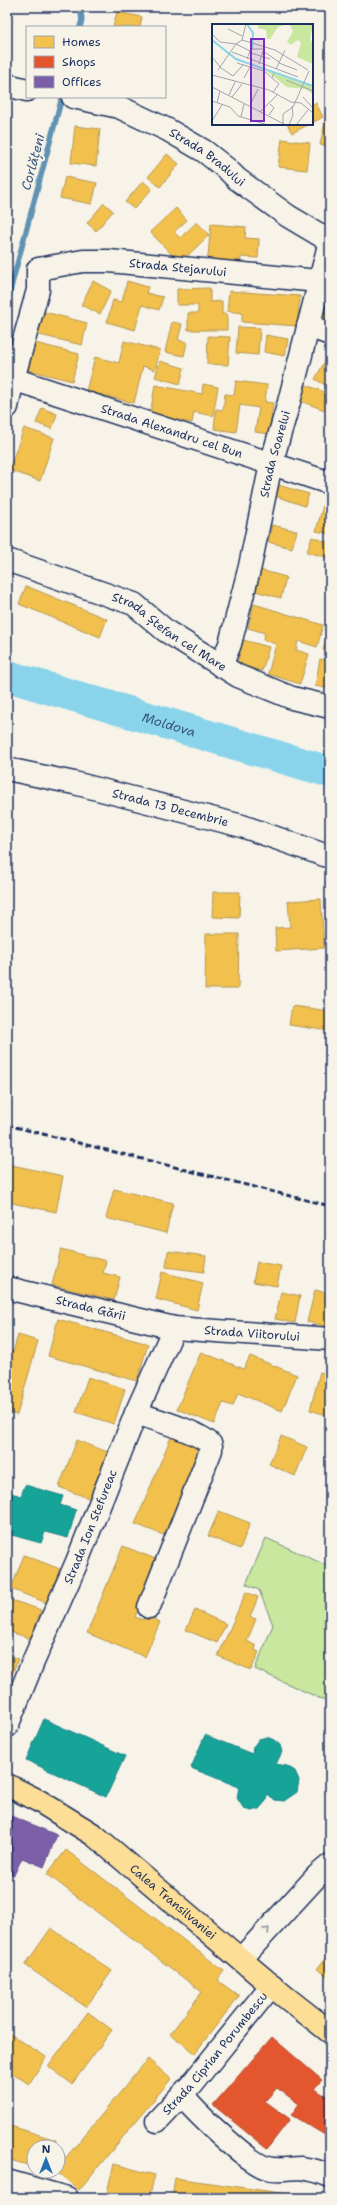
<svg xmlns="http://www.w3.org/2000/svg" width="337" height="2205" font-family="'Shantell Sans',sans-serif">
<rect width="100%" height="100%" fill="#f7f3e8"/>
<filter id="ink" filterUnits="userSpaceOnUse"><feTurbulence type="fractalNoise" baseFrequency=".025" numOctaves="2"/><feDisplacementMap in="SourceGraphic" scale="8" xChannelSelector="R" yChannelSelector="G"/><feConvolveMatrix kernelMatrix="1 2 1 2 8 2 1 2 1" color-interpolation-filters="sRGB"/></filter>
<g filter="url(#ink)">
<polygon fill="#c9e79e" stroke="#728b7e" points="266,1538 330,1567 330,1703 255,1669 273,1625 259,1590 246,1584"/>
<g fill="#f2c14e" stroke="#b29553">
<polygon points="117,12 142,17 140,27 113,27"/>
<rect x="212" y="53" width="1" height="29"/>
<polygon points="316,103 323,117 312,123 312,104"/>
<polygon points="328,110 330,111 330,147 320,145"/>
<polygon points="287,124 310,124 292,133"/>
<polygon points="75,126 100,129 96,166 71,163"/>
<polygon points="282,139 310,143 307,170 278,167"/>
<polygon points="167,154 179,164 160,187 148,177"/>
<polygon points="65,177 97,183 92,204 60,198"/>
<polygon points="143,181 152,189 134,209 125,202"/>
<polygon points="104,203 113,211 96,231 87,223"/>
<polygon points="176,208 187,220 174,232 180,238 197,222 209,235 180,263 150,232"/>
<polygon points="211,224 246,227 245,238 259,239 258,258 241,257 240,268 207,266"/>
<polygon points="93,281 111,291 100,314 81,305"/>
<polygon points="127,281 148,287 146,293 163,297 159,310 142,305 135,330 107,322 113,300 122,302"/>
<polygon points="330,282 330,309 319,304"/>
<polygon points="210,288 210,302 222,301 222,314 227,314 227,330 188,330 188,313 198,313 198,305 177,305 177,289"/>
<polygon points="229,291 300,296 297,326 242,322 242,313 227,311"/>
<polygon points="37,310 87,323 82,345 31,333"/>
<polygon points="326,311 330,314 330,328 320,321"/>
<polygon points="172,322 182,324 178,340 187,342 184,356 165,352"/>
<polygon points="238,327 260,328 258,355 236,353"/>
<polygon points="266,335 288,339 285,356 264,352"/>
<polygon points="208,336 230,337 228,365 207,364"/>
<polygon points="124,341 160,350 155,370 143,366 134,403 86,391 95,357 119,363"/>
<polygon points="31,342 79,354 72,381 24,369"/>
<polygon points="328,356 330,357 330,388 315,379"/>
<polygon points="160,361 184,368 180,384 155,377"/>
<polygon points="236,381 267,385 265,402 273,403 269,434 255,432 259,408 240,405 236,432 214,429 216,409 223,410 225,394 234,395"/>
<polygon points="203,384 218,387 213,416 194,412 192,423 150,415 155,385 202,394"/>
<polygon points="306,385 330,394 330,412 300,401"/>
<polygon points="42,408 57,414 52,429 36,423"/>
<polygon points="24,428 54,438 40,481 9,470"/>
<polygon points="278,485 309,494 305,506 275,496"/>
<polygon points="324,502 330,504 330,534 316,531"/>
<polygon points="272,525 297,531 292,548 268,542"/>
<polygon points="312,537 330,543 330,558 307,552"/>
<polygon points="260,570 286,577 281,598 255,591"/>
<polygon points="26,586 107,619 100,637 19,604"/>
<polygon points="254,604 323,625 317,647 298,641 296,650 309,654 300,684 268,674 276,644 263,640 265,633 248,628"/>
<polygon points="328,633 330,634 330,652 323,650"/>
<polygon points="243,640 269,647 262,671 237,664"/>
<polygon points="320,659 330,661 330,689 315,686"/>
<polygon points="213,892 240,892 239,918 212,917"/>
<polygon points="321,899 324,948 276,951 275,928 290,927 288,901"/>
<polygon points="206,934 239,934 238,989 205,989"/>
<polygon points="292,1006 330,1011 330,1031 289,1025"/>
<polygon points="7,1164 63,1176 56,1212 7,1202"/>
<polygon points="114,1189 173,1203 166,1233 106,1218"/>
<polygon points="61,1249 106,1261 103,1273 120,1277 114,1300 52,1285"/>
<polygon points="168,1251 206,1256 204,1272 166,1267"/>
<polygon points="257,1262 281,1266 277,1286 253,1282"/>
<polygon points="162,1272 203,1283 197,1310 156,1299"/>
<polygon points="315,1290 327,1293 325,1302 330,1303 330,1327 307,1322"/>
<polygon points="281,1292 300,1296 295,1323 275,1319"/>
<polygon points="58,1319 148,1344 137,1381 48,1356"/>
<polygon points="18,1335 38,1341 17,1415 7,1413 7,1350 13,1352"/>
<polygon points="201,1352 244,1369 250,1356 297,1375 282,1411 238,1393 233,1406 223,1403 214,1424 177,1409"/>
<polygon points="320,1372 330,1375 330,1416 310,1410"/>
<polygon points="88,1377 125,1389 114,1424 76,1412"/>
<polygon points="281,1436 307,1447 295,1476 269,1464"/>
<polygon points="171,1437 205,1451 169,1537 135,1524"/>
<polygon points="77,1440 110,1453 91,1499 59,1487"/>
<polygon points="219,1511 250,1523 240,1549 208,1536"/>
<polygon points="123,1546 158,1560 135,1617 143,1620 145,1615 160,1622 145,1657 87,1633"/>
<polygon points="24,1555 60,1569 47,1603 11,1589"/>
<polygon points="246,1592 258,1597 250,1617 256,1619 247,1641 256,1646 255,1650 259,1652 251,1670 218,1656"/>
<polygon points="8,1599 41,1610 32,1639 7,1631"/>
<polygon points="195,1610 226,1624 217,1643 186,1630"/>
<polygon points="7,1655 18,1659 7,1688"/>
<polygon points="66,1850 224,1971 217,1980 239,1996 195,2053 170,2034 202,1992 47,1874"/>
<polygon points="51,1928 112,1971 86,2007 25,1965"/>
<polygon points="330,1952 330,1979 317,1969"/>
<polygon points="88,2012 112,2030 72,2084 48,2066"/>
<polygon points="7,2032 46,2057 29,2084 7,2070"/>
<polygon points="148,2059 171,2079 79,2190 56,2171 58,2171 58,2167"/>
<polygon points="7,2125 56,2140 54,2147 34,2147 34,2167 7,2159"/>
<polygon points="114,2164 155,2175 149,2198 113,2198 106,2196"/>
<polygon points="175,2178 316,2198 172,2198"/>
</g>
<polygon fill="#e4572e" stroke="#a84b3c" points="272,2037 322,2080 314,2089 330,2098 330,2138 291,2115 299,2104 277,2088 265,2101 290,2119 267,2149 213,2105"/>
<polygon fill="#7b5ea7" stroke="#5e5091" points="11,1816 57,1835 44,1867 22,1858 14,1875 7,1872 7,1824"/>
<g fill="#17a398" stroke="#188087">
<polygon points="25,1485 63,1496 60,1505 76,1510 68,1538 45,1532 41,1543 8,1534 13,1517 7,1516 11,1493 21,1496"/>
<polygon points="44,1719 125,1756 106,1797 26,1760"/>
<polygon points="205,1735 252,1754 253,1747 259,1739 267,1737 274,1740 280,1745 282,1752 276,1764 287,1766 295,1771 299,1780 297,1792 284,1801 275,1800 267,1794 266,1801 259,1809 251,1811 244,1809 237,1798 239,1787 191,1768"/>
</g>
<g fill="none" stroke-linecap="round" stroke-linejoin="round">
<g stroke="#5e92b3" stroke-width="5.5">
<polyline points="80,7 82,20 80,27"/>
<polyline points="7,302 62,97"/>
</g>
<path stroke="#8ad4eb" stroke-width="32" id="s1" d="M7,676l323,96"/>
<g stroke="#1b2f5e" stroke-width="25">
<g id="minor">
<polyline points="7,85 27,90"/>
<path id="s2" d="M73,97l46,10 49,23 36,21 23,18 10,10 51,37 42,25"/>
<polyline points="308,326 330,334"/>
<path id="s3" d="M13,379l317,104"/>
<path id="s4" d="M7,407l6,-28 25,-89v-21l45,-8h26l209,20"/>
<path id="s5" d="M7,560l127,44 32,27 72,45 54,22 38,9"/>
<path id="s6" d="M221,666l9,-22 20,-78 21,-102 18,-62 41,-161"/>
<path id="s7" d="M7,769l67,14 168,43 88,31"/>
<path id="s8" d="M7,1288l167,40 156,11"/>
<path d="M136,1413c17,6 65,19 75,32v5l-62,157"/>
<path id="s9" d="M7,1726l26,-64 43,-98 60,-151 38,-85"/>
<polyline points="241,1959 318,1875 330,1865"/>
<path d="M182,2095c12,16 66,68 85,73 11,3 23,0 33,0 11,1 21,4 30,8"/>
<path id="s10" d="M157,2121l34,-36 81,-100"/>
<polyline points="7,2181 67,2198"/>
</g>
</g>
<g stroke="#1b2f5e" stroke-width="25">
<g id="highway">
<path id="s11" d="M7,1785l32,16 55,34 190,161 46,36"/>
</g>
</g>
<use href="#minor" stroke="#f7f3e8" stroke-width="22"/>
<use href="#highway" stroke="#fdde96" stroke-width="22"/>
<polyline stroke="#1b2f5e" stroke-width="3" stroke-dasharray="6 3" stroke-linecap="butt" points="7,1125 330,1206"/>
</g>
<defs><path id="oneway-chevron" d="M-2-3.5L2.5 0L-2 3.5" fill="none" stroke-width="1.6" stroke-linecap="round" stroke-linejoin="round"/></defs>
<use stroke="#8991a3" href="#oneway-chevron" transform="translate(267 1930) rotate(-47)"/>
</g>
<g text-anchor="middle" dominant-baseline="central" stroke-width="4" stroke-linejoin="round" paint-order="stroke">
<g font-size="12" fill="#1b2f5e" stroke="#f7f3e8">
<text stroke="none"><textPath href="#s2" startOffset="149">Strada Bradului</textPath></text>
<text stroke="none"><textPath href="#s4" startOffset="283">Strada Stejarului</textPath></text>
<text stroke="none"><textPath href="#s3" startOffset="167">Strada Alexandru cel Bun</textPath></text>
<text stroke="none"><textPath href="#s6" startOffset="219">Strada Soarelui</textPath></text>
<text stroke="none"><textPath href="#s5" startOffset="179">Strada Ștefan cel Mare</textPath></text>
<text stroke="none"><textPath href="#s7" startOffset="168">Strada 13 Decembrie</textPath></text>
<text stroke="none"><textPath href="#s8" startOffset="86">Strada Gării</textPath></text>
<text stroke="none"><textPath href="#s8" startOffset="250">Strada Viitorului</textPath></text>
<text stroke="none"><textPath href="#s9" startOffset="216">Strada Ion Stefureac</textPath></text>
<text stroke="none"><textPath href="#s11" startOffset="204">Calea Transilvaniei</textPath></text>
<text stroke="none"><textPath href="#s10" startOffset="89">Strada Ciprian Porumbescu</textPath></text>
</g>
<g font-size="13" font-style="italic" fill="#375881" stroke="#f7f3e8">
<text transform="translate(33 162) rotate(-75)">Corlățeni</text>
<text stroke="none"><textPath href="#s1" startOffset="169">Moldova</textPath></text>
</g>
</g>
<g transform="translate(212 24)">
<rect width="101" height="101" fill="#f7f3e8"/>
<path d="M46,0h30l-10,3 -8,12h-3l-1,-9 -8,-2zM77,0h24l-3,15 3,5v20l-16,-7 4,-14 -3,-3 -7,5 -4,-3 6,-11zM53,46l43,15 5,3v6l-8,-5 -18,-2z" fill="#c9e79e"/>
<path fill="none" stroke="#8ad4eb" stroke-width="2" d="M35,0l6,9 -1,16M0,16l24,19 77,27"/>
<path fill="none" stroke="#9fa5b1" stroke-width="1" d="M16,5l14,7M0,10l8,8 16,2 14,7 -3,8M30,16l4,-16M51,27l16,11M20,28l66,25M39,29l19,6M0,33l9,11 12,8 10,-11M38,35l2,-10h11M25,39l27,8 8,7M67,39l18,7M47,40l4,-13M64,45l9,-19M6,46l18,-26 6,-4 33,10 33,20M0,51l57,15 22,12 10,1 12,10M32,54l6,-11M74,56l27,11M0,63l74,38M61,68l6,-8 -7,-6 2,-5M17,71l6,-13M20,73l10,-13M91,73l10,11M0,77l18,6 8,9 30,9M5,79l3,-12M38,81l8,-16M81,83l16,-36M48,88l17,-17M57,91l5,-7 -4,-4M29,93l3,-13M0,97l10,-16M71,100v-10l10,-7M77,101l4,-10 -1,-9M84,101l12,-15"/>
<path fill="#7b2cbf" fill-opacity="0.15" stroke="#7b2cbf" stroke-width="2" d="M39,15h13v82h-13z"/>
<rect width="101" height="101" fill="none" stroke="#1b2f5e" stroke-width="2"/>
</g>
<rect width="337" height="2205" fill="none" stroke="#f7f3e8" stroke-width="24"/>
<rect x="12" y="12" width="313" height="2181" fill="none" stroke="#1b2f5e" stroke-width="1.5" filter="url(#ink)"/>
<rect x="26" y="26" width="140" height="72" fill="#f7f3e8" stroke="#9fa5b1"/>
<rect x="34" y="36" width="20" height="12" fill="#f2c14e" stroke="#9fa5b1"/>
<text x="62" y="46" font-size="12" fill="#1b2f5e">Homes</text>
<rect x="34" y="56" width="20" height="12" fill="#e4572e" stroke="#9fa5b1"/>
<text x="62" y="66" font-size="12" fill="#1b2f5e">Shops</text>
<rect x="34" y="76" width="20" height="12" fill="#7b5ea7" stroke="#9fa5b1"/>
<text x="62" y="86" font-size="12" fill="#1b2f5e">Offices</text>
<g transform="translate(46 2159)"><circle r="19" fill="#f7f3e8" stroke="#9fa5b1"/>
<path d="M0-3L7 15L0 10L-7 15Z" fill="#1f6fb2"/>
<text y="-6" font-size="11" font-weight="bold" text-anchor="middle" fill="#1b2f5e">N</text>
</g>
</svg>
